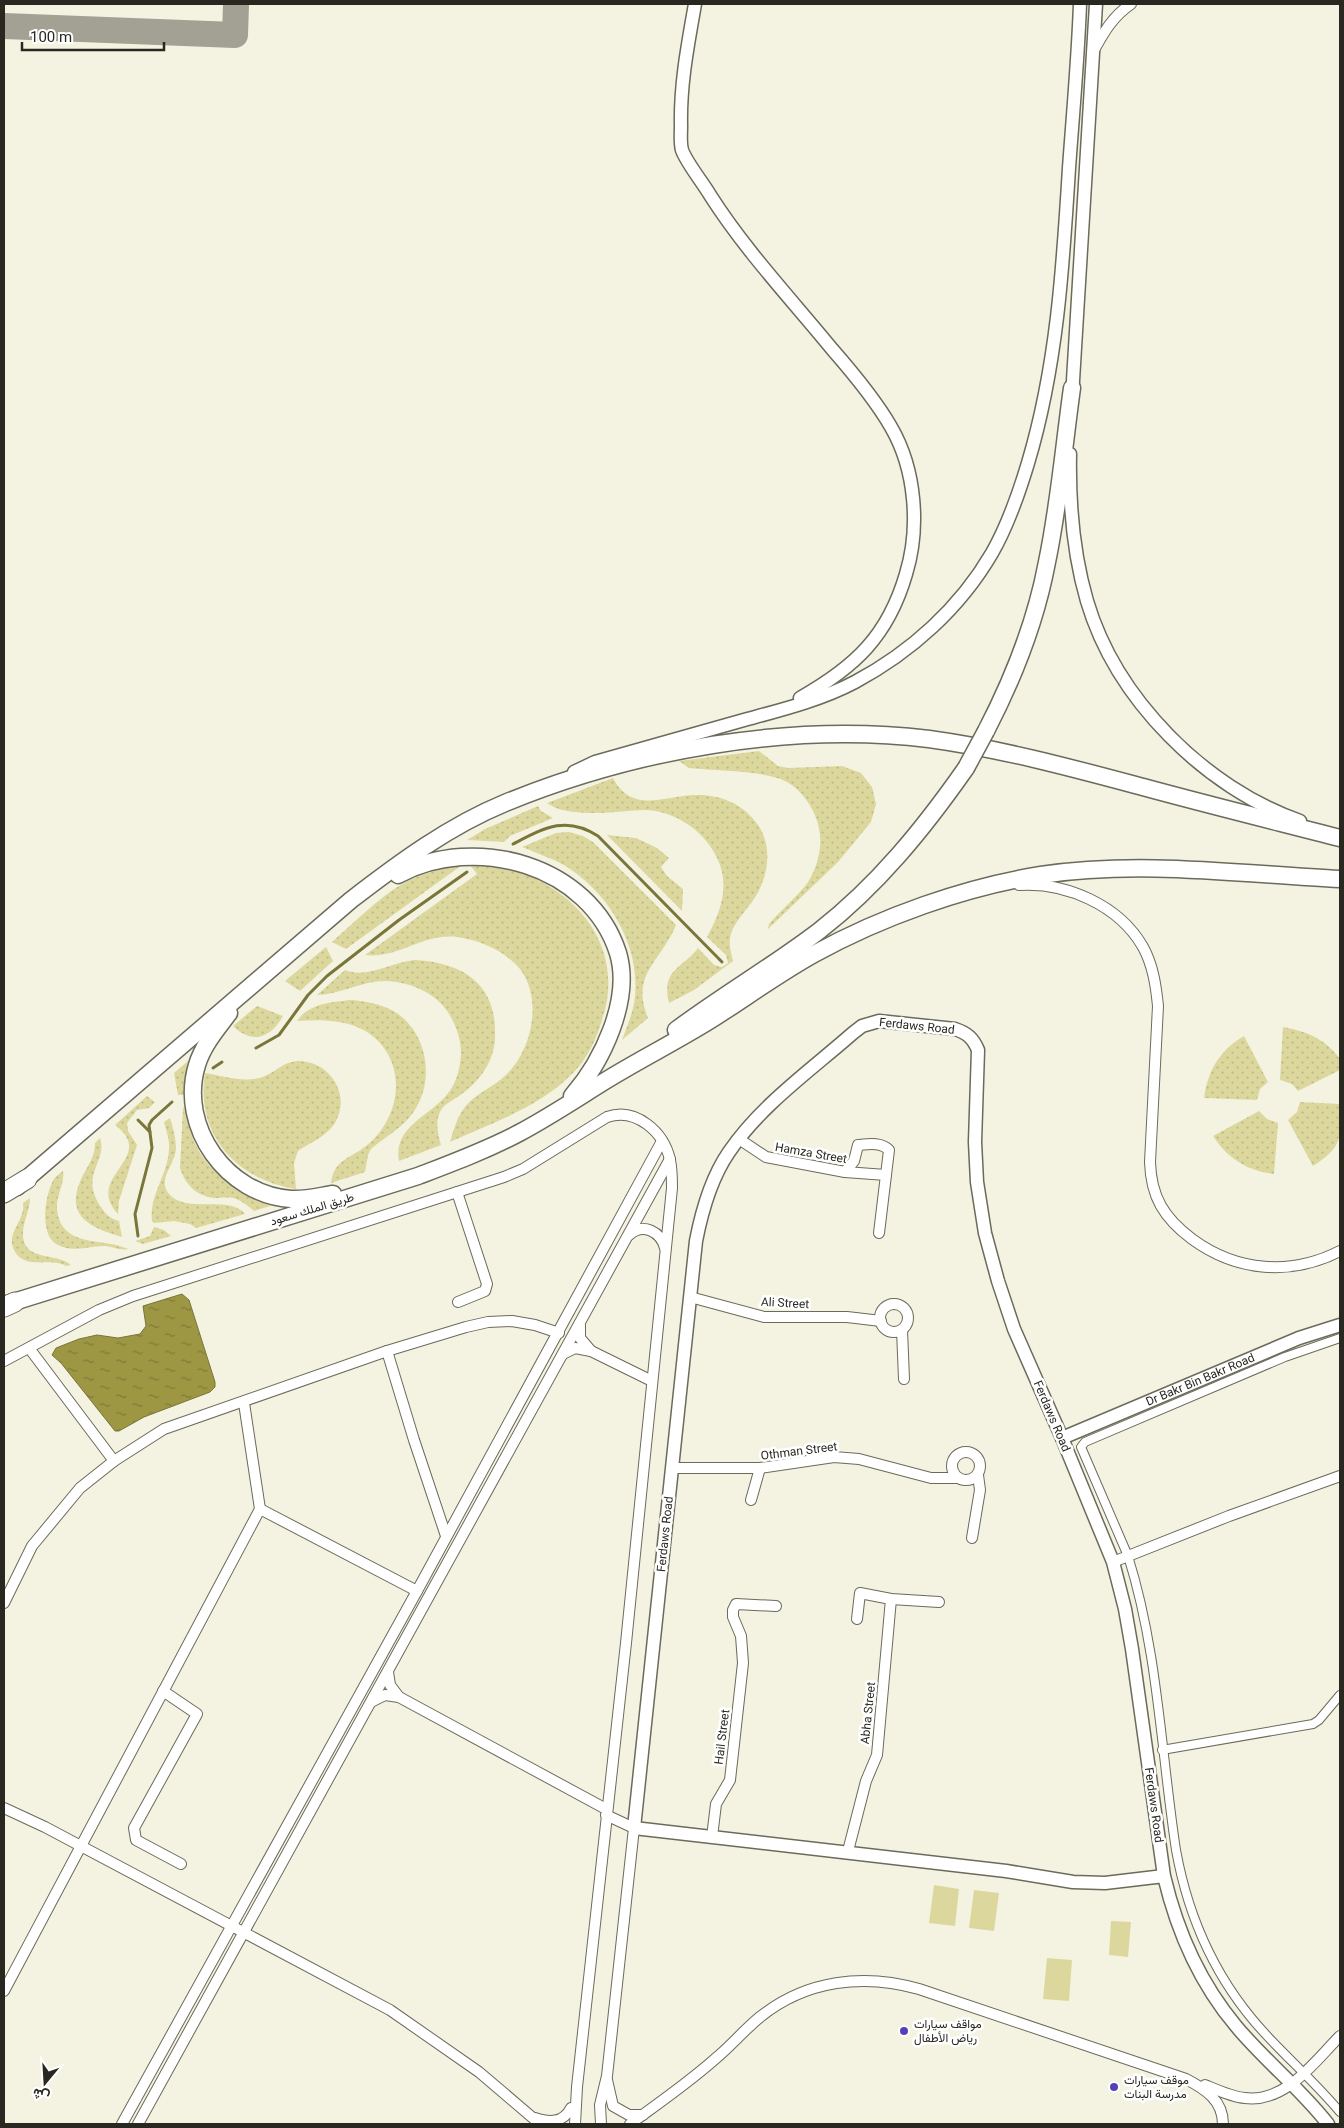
<svg xmlns="http://www.w3.org/2000/svg" width="1344" height="2128" font-family="Roboto,Vazirmatn,sans-serif">
<defs>
<pattern id="grass-dots" width="8" height="8" patternUnits="userSpaceOnUse" patternTransform="scale(1.25)"><rect width="8" height="8" fill="#dcd89d"/><path d="M2 2h.1M6 6h.1" fill="none" stroke="#bdb987" stroke-width="1.8" stroke-linecap="round"/></pattern>
<pattern id="water-ripples" width="26" height="14" patternUnits="userSpaceOnUse" patternTransform="scale(1.25)"><rect width="26" height="14" fill="#9d9643"/><path d="M2 4q2-2 4 0t4 0M15 11q2-2 4 0t4 0" fill="none" stroke="#807a38"/></pattern>
</defs>
<rect width="100%" height="100%" fill="#f4f3e2"/>
<g fill="url(#grass-dots)">
<path d="M759,751l19,15 10,2 54,-2 19,7 11,14 4,17 -5,18 -33,40 -70,67 1,-5c11,-13 30,-29 39,-42 17,-28 17,-59 -4,-85 -7,-9 -16,-16 -27,-19 -27,-8 -60,-7 -88,-10l-10,-7z"/>
<path d="M613,778c20,38 54,16 86,17 21,0 43,9 56,26 19,23 14,55 -1,78 -8,12 -22,25 -24,39 -1,8 1,15 3,23l-39,29 -25,13c-8,-34 13,-34 29,-55l16,17 8,2 6,-4 -2,-8 -19,-18c15,-27 24,-55 8,-83 -13,-25 -43,-44 -71,-44 -24,1 -45,5 -69,2 -10,-1 -20,-3 -28,-9z"/>
<polygon points="538,806 541,811 553,818 510,836 504,842 467,840 485,829"/>
<path d="M569,832l14,4 10,6 83,83c-15,37 -46,49 -28,93l-26,22c5,-14 12,-29 13,-44 5,-52 -27,-104 -71,-131 -13,-7 -28,-12 -42,-18l34,-14z"/>
<polygon points="607,835 636,838 657,848 669,858 661,867 667,876 683,889 682,911"/>
<path d="M462,865l-116,84 -14,-7c22,-19 52,-50 78,-62 17,-8 34,-12 52,-15z"/>
<path d="M470,865c14,1 28,1 42,5 65,19 113,77 91,147 -6,21 -15,41 -30,56 -33,34 -81,50 -123,69 4,-13 7,-25 15,-35 11,-14 29,-20 42,-33 25,-25 36,-75 13,-105 -15,-18 -40,-29 -63,-32 -35,-4 -58,22 -92,18l112,-81z"/>
<polygon points="326,947 333,961 300,991 285,981"/>
<path d="M414,960c45,2 81,21 81,71 1,14 -3,28 -11,40 -5,8 -13,16 -21,22 -8,7 -18,9 -23,19 -5,11 -2,22 1,33l-42,16c-6,-33 28,-44 46,-64 11,-12 15,-27 16,-43 0,-15 -5,-30 -14,-43 -13,-19 -36,-28 -59,-30 -25,-1 -46,13 -71,14l28,-25c21,9 45,-7 69,-10z"/>
<path d="M351,1000c15,1 31,4 44,12 31,19 40,65 21,96 -10,18 -30,28 -45,41l-3,6 -3,17 -34,11c3,-23 18,-24 35,-37 28,-22 40,-64 20,-95 -20,-31 -56,-32 -89,-30 11,-17 34,-19 54,-21z"/>
<path d="M257,1006l26,10c-12,22 -31,29 -50,10z"/>
<path d="M1283,1027c23,4 43,12 57,32v11l-42,21 -6,-7 -12,-4z"/>
<path d="M1244,1036l24,46 -8,7 -3,11 -53,-2c4,-28 16,-48 40,-62z"/>
<polygon points="188,1061 184,1095 178,1095 174,1073"/>
<path d="M297,1061c32,-1 55,33 38,62 -8,13 -25,20 -37,28l-4,12 2,26c-59,-9 -101,-54 -91,-116 18,3 43,11 60,3 13,-6 17,-13 32,-15z"/>
<path d="M147,1096l8,6 -6,6 -12,2 -10,13 1,8 9,14 -18,56 -1,13c-35,-38 41,-56 -3,-89z"/>
<path d="M1300,1102l40,2c0,35 4,42 -27,62l-25,-46 9,-8z"/>
<path d="M186,1106c4,55 38,80 87,99l-19,6c-6,-5 -12,-10 -20,-13 -7,-1 -13,0 -20,0 -18,-2 -29,-14 -34,-30l3,-60z"/>
<path d="M1259,1111l8,8 11,4 -4,51c-26,-3 -46,-15 -61,-38z"/>
<path d="M170,1118c3,10 6,20 6,31 -1,16 -21,32 -5,47 19,17 59,-1 74,18l-49,14 -6,-4 -16,-3 -20,2 -2,-2c-3,-26 16,-46 17,-72 1,-9 -3,-19 -5,-27z"/>
<path d="M100,1138c8,24 -21,36 1,69 4,7 10,12 18,14l3,16c-34,-10 -59,-22 -39,-62 6,-11 12,-19 12,-32z"/>
<path d="M63,1171c2,13 -7,24 -6,38 4,40 46,28 71,40 -8,2 -14,-2 -22,-3 -17,-1 -33,8 -50,-2 -17,-11 -11,-50 -2,-65 2,-3 6,-6 9,-8z"/>
<path d="M30,1198c0,13 -7,23 -7,35 -1,29 33,19 48,32l-5,1c-16,-9 -40,4 -51,-14 -11,-19 11,-31 8,-49z"/>
<polygon points="154,1227 164,1230 171,1236 143,1244 135,1241 150,1236"/>
</g>
<g fill="#dcd89d">
<polygon points="934,1885 959,1889 955,1926 929,1923"/>
<polygon points="974,1890 999,1893 994,1931 969,1928"/>
<polygon points="1111,1921 1131,1922 1128,1957 1109,1955"/>
<polygon points="1047,1958 1072,1960 1069,2001 1043,1999"/>
</g>
<polygon fill="url(#water-ripples)" stroke="#7a7539" points="182,1294 189,1300 215,1382 215,1387 210,1392 144,1417 119,1431 115,1431 61,1363 52,1355 56,1348 79,1339 97,1335 118,1338 140,1334 146,1326 143,1306"/>
<g fill="none" stroke-linecap="round" stroke-linejoin="round">
<g stroke="#7a7539" stroke-width="3">
<path d="M513,844c31,-16 53,-29 85,-8l124,126"/>
<polyline points="256,1048 279,1035 308,995 327,976 399,920 467,872"/>
<polyline points="213,1068 222,1062"/>
<polyline points="138,1120 150,1132"/>
<polyline points="138,1236 135,1214 152,1148 149,1125 152,1120 172,1102"/>
</g>
<polyline stroke="#a2a194" stroke-width="26" points="4,26 235,35 236,4"/>
<g stroke="#6b6a5b" stroke-width="10">
<g id="pedestrian">
<path d="M1340,1338l-55,19 -200,85 -4,5 47,109c30,95 33,196 48,294 13,72 44,138 96,191 23,24 47,46 68,71"/>
<polyline points="1162,1750 1313,1724 1319,1720 1340,1695"/>
</g>
</g>
<g stroke="#6b6a5b" stroke-width="12">
<g id="minor">
<path d="M1094,50c10,-18 19,-34 37,-46"/>
<path d="M1019,885c47,-3 100,20 124,62 10,18 13,39 15,59l-8,156c1,35 14,56 42,77 45,33 99,37 148,12"/>
<polyline points="739,1139 766,1157 845,1172 886,1175"/>
<path d="M845,1172l9,-11 4,-16c11,-1 23,-3 31,5l-10,83"/>
<polyline points="457,1192 487,1284 485,1291 458,1302"/>
<path d="M629,1235c14,-13 32,-3 36,13"/>
<polyline points="690,1297 764,1317 847,1317 881,1321"/>
<circle cx="894" cy="1318" r="14"/>
<polyline points="902,1330 904,1379"/>
<polyline points="29,1348 114,1461"/>
<polyline points="387,1351 414,1440 446,1536"/>
<polyline points="591,1351 652,1381"/>
<polyline points="563,1354 575,1348 591,1351 580,1338 580,1325"/>
<path d="M4,1361l95,-51 34,-14 371,-119 19,-8 84,-52c29,-10 57,15 63,43 2,9 2,19 2,28l-46,455 -49,444 -2,37"/>
<circle cx="966" cy="1466" r="14"/>
<polyline points="672,1468 760,1468 834,1457 859,1459 931,1478 957,1478"/>
<polyline points="751,1500 760,1468"/>
<polyline points="260,1509 417,1591"/>
<polyline points="972,1538 980,1490 978,1475"/>
<polyline points="1113,1562 1229,1516 1340,1476"/>
<polyline points="4,1603 32,1546 80,1488 114,1461 164,1429 387,1351 466,1327 488,1322 512,1321 535,1325 559,1333"/>
<polyline points="857,1619 860,1593 891,1599 939,1602"/>
<polyline points="163,1691 197,1714 134,1828 136,1840 181,1864"/>
<polyline points="399,1697 606,1809"/>
<polyline points="373,1701 385,1695 399,1697 390,1685 388,1672"/>
<polyline points="4,1808 45,1827 390,2010 479,2072 540,2124"/>
<polyline points="712,1837 716,1804 730,1780 743,1663 741,1636 733,1617 733,1610 736,1604 776,1606"/>
<polyline points="848,1851 866,1781 877,1755 891,1599"/>
<polyline points="4,1991 260,1509 244,1403"/>
<polyline points="607,2080 613,2106 629,2115 643,2115"/>
<path d="M1205,2085c12,5 27,12 40,13 41,5 69,-36 95,-62"/>
<path d="M535,2118c15,5 28,5 36,-10"/>
<polyline points="122,2124 417,1591 662,1141"/>
<polyline points="138,2124 670,1159"/>
<polyline points="601,2124 600,2105 607,2076 634,1828 606,1815"/>
<path d="M630,2124c29,-21 58,-41 85,-65 16,-13 29,-29 45,-42 46,-37 104,-44 159,-28l267,90c19,10 37,21 37,45"/>
</g>
</g>
<g stroke="#6b6a5b" stroke-width="15">
<g id="tertiary">
<path d="M695,4c-7,40 -15,80 -14,122 0,7 -1,17 1,24 4,12 21,33 28,45 35,55 81,104 122,154 21,24 43,50 59,78 25,43 29,101 15,147 -18,62 -51,93 -106,124"/>
<polyline points="1072,397 1096,4"/>
<path d="M1070,454c-1,51 3,99 17,147 29,98 118,187 213,220"/>
<path d="M574,772l21,-10c50,-14 99,-28 149,-42 37,-10 77,-20 111,-38 56,-30 105,-74 137,-129 16,-28 27,-60 36,-90 29,-97 35,-196 41,-295 4,-55 9,-109 11,-164"/>
<path id="s1" d="M1062,1438l237,-100 41,-13"/>
<path d="M1164,1876l-32,-227 -7,-40 -12,-47 -51,-124 -48,-109 -16,-48 -13,-48 -8,-51 -2,-40 3,-92c-5,-12 -11,-17 -23,-21l-76,-8 -17,5 -9,7c-42,37 -92,72 -124,119 -18,26 -27,58 -33,89l-62,587 372,43 67,11 32,1 59,-7c13,55 35,106 72,150 29,35 64,62 92,98"/>
</g>
</g>
<g stroke="#6b6a5b" stroke-width="19">
<g id="primary">
<path d="M986,731c28,-54 50,-110 61,-169 12,-57 17,-117 25,-174"/>
<path d="M398,875c77,-42 192,-10 220,78 14,47 -16,109 -46,143"/>
<path d="M229,1013c-12,16 -26,32 -32,52 -19,62 30,130 94,134 13,1 29,-3 42,-5"/>
<path d="M676,1030c47,-35 97,-64 143,-99 59,-46 105,-103 147,-163"/>
<path d="M17,1187l334,-287c48,-37 98,-74 154,-97 129,-53 286,-81 424,-64 73,10 143,29 214,48 66,18 131,34 197,51"/>
<path d="M4,1305l414,-129c34,-13 69,-26 101,-43 30,-16 57,-34 86,-52 34,-21 70,-39 104,-60 35,-22 69,-47 105,-67 67,-37 151,-67 227,-79 99,-15 200,-1 299,4"/>
</g>
</g>
<g stroke="#6b6a5b" stroke-width="21">
<g id="motorway">
<polyline points="4,1193 27,1179"/>
<polyline points="4,1307 15,1302"/>
</g>
</g>
<use href="#pedestrian" stroke="#fff" stroke-width="8"/>
<use href="#minor" stroke="#fff" stroke-width="10"/>
<use href="#tertiary" stroke="#fff" stroke-width="12"/>
<use href="#primary" stroke="#fff" stroke-width="16"/>
<use href="#motorway" stroke="#fff" stroke-width="19"/>
<g stroke="#6b6a5b" stroke-width="19" stroke-linecap="butt">
<polyline id="primary-bridge" points="966,768 986,731"/>
</g>
<use href="#primary-bridge" stroke="#fff" stroke-width="16"/>
</g>
<g fill="#5441b9" stroke="#fff" stroke-width="2">
<circle cx="904" cy="2031" r="5"/>
<circle cx="1114" cy="2087" r="5"/>
</g>
<g text-anchor="middle" dominant-baseline="central" stroke-width="5" stroke-linejoin="round" paint-order="stroke">
<g font-size="12" fill="#282821" stroke="#fff">
<text transform="translate(917 1026) rotate(6)">Ferdaws Road</text>
<text transform="translate(811 1153) rotate(10)">Hamza Street</text>
<text transform="translate(312 1209) rotate(-17)">طريق الملك سعود</text>
<text transform="translate(785 1303) rotate(3)">Ali Street</text>
<text stroke="none"><textPath href="#s1" startOffset="150">Dr Bakr Bin Bakr Road</textPath></text>
<text transform="translate(1052 1416) rotate(67)">Ferdaws Road</text>
<text transform="translate(799 1451) rotate(-7)">Othman Street</text>
<text transform="translate(665 1534) rotate(-84)">Ferdaws Road</text>
<text transform="translate(868 1713) rotate(-84)">Abha Street</text>
<text transform="translate(722 1737) rotate(-83)">Hail Street</text>
<text transform="translate(1154 1805) rotate(82)">Ferdaws Road</text>
</g>
<g font-size="12" fill="#282821" stroke="#fff" text-anchor="start">
<text x="914" y="2024">مواقف سيارات<tspan x="914" dy="14">رياض الأطفال</tspan></text>
<text x="1124" y="2080">موقف سيارات<tspan x="1124" dy="14">مدرسة البنات</tspan></text>
</g>
</g>
<rect width="1344" height="2128" fill="none" stroke="#282821" stroke-width="10"/>
<g transform="translate(45 2083) rotate(198)" stroke="#ffffff" stroke-width="4" paint-order="stroke">
<path d="M0-4L9 19L0 12L-9 19Z" fill="#282821"/>
<text y="-8" font-size="14" font-weight="bold" text-anchor="middle" fill="#282821">ش</text>
</g>
<path d="M22 42v8h142v-8" fill="none" stroke="#282821" stroke-width="2.5"/>
<text x="30" y="42" font-size="15" fill="#282821" stroke="#ffffff" stroke-width="4" paint-order="stroke">100 m</text>
</svg>
